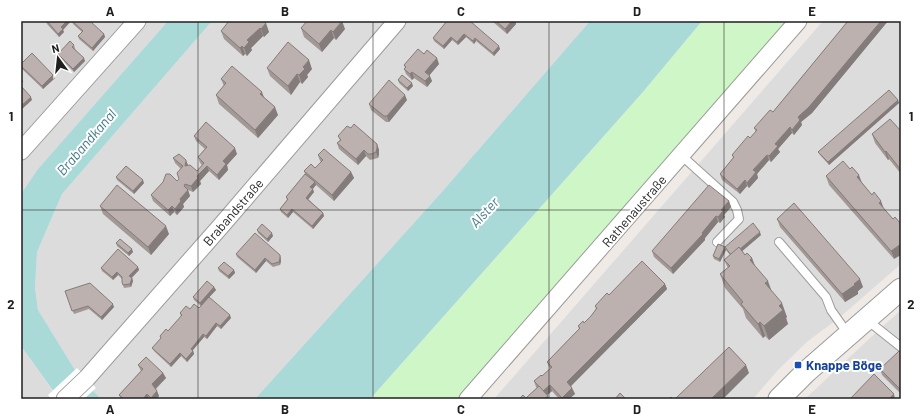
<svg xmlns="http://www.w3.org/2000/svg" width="922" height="420" font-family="Barlow,sans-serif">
<rect width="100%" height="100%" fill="#efeae6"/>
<g fill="#dddcdc">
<polygon points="21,21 168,21 38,169 21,194"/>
<polygon points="212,21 590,21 441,193 255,399 101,399 78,375 38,310 35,288 37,252 62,194"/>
<polygon points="823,21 901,21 901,264 839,318 808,341 778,370 753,399 494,399"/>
<polygon points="901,310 901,399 805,399 869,339"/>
<polygon points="21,346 54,393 59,399 21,399"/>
</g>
<polygon fill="#cff6c6" points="702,21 787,21 604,235 456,399 370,399 642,93"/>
<g fill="#a9dad8">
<polygon points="168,21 212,21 62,194 37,252 35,288 38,310 78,375 101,399 59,399 21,346 21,194 38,169"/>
<polygon points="590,21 702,21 642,93 370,399 255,399 441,193"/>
</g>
<polygon fill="#fff" points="77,368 96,388 84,399 51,399 48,395"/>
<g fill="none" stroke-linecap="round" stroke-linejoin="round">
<g stroke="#9c9c9c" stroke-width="10">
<g id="service">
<polyline points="682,156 733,202 737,210 739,219 717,242"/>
<polyline points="779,242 826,297 831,310 848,334"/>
<polyline points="867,320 901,347"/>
</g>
</g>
<g stroke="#9c9c9c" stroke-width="19">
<g id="minor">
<polyline points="21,151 137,21"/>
<polyline points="65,399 87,378 220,227 397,21"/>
<polyline points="468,399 798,21"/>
</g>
</g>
<g stroke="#9c9c9c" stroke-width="23">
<polyline id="tertiary" points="779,399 806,372 901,289"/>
</g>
<use href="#service" stroke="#fff" stroke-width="8"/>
<use href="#minor" stroke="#fff" stroke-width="17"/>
<use href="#tertiary" stroke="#fff" stroke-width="21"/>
</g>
<g fill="#a29896">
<polygon points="46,21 71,21 63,30 64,32 59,37 47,24"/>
<polygon points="72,21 104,34 105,37 93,51 79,39 78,36 82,32 73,24"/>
<polygon points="263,21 269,32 264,37 263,36 251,48 252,50 247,56 245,54 243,56 224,39 221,31"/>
<polygon points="447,21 500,49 494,56 476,41 474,44 466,37 458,45 452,40 444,49 434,41 433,38"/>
<polygon points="492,21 515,21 516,24 507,34"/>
<polygon points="848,21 888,21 812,113 801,122 802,125 794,135 792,133 778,149 780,152 771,162 769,160 757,174 758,178 749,188 747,186 740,194 722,180 720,174 733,158 732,155 750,138 756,132 754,128 773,112"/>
<polygon points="301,28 345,29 336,40 334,38 322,52 304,37"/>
<polygon points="74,45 75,48 75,49 85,61 74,72 59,57 58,54"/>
<polygon points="424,54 439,64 429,75 432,81 427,87 414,78 412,80 406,74 404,69 405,68 404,65"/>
<polygon points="21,64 53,75 55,78 43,89 21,68"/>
<polygon points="267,68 312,69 307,75 308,77 302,84 300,82 291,95 270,76"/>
<polygon points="221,79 264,98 278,115 258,138 219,104 216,95 224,86"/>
<polygon points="398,80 413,86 408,91 399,83"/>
<polygon points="407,100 389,122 386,122 371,110 369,104"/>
<polygon points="898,100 899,103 829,165 820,155 818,152"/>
<polygon points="901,131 901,174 889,159 888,160 875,143 872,134"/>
<polygon points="194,136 237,154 227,165 228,170 219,180 209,171 200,181 201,184 193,192 188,190 190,196 183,204 184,207 177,215 174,212 170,216 153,201 151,195 177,181 179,179 181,169 175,163 173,158 197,171 202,165 200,163 198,157 205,149 196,141"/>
<polygon points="338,136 377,144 379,150 379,154 378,158 370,160 366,156 358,165 339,149 337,143 340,140"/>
<polygon points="318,155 351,172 354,178 334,201 316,185 312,189 314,192 308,199 323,213 324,216 313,229 293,212 288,218 281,212 280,209 287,200 286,197 305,174 304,171 315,168 321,162 320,161"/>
<polygon points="826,176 862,183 872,195 894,259 829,185"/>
<polygon points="116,177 144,183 134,194 117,180"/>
<polygon points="729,201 731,207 724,215 725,217 720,223 718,222 705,238 705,240 673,274 654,257 652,251"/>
<polygon points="100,206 169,234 151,255 103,214"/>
<polygon points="777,219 863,287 858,291 858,294 845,302 780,227"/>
<polygon points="257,230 273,236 268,242 258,233"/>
<polygon points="761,235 742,251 745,255 752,258 755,266 771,290 787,317 786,318 788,324 769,340 765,336 763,338 746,318 743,309 725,288 720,274 728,268 724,260 730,255 726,250 725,247"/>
<polygon points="116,243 133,252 129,256 117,246"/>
<polygon points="725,247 726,250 720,262 714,259 713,256"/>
<polygon points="236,254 280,255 281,261 280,265 273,267 266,261 256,273 237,257"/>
<polygon points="138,267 139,270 132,278 133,281 131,287 124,288 122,282 122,279 118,275 113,280 102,271 101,268"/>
<polygon points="218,268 234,270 235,273 229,279 219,271"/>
<polygon points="665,284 667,289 571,386 575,394 569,399 559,399 552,391 547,395 526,398 537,388 536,387 534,381 542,376 550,369 549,367 547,362 579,329 578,326 584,323 591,316 596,309 595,306 609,295"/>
<polygon points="214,287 216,290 209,297 231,318 221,329 217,326 207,339 204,337 193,350 194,354 187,362 181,356 171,367 154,351 152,348 161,339 160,336 168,331 181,317 180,313 190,309 199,308 201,306 194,300 193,297"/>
<polygon points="65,291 114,307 102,320 89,309 74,314"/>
<polygon points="901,352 901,394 882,375 880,369"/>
<polygon points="138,365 163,373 166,378 156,389 159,396 157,399 121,399 119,395 141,371"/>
</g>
<g fill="#847c7a">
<polygon points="67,21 71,21 63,30 64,32 59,37 58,34 61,27"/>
<polygon points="342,21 345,29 336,40 333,32"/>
<polygon points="512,21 515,21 516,24 507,34 505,29"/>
<polygon points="881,21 888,21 812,113 801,122 802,125 794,135 792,130 798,117"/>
<polygon points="266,23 269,32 264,37 261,29"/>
<polygon points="260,28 263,36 251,48 252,50 247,56 244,48 247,40"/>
<polygon points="331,30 334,38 322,52 319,44"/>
<polygon points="104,34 105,37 93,51 92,48"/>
<polygon points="464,34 466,37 458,45 457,42"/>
<polygon points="451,37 452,40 444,49 443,46"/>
<polygon points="475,38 476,41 474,44 473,41"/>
<polygon points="242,46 245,54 243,56 240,48"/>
<polygon points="499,46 500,49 494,56 493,53"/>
<polygon points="84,58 85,61 74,72 73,69"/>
<polygon points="437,58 439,64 428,77 425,72"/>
<polygon points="309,60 312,69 307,75 308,77 302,84 299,75 303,67"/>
<polygon points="412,72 414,78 412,80 410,74"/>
<polygon points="297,74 300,82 291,95 288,86"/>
<polygon points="53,75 55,78 43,89 42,86"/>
<polygon points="430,76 432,81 427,87 425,81"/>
<polygon points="22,79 23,82 21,84 21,80"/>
<polygon points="412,83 413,86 408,91 407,88"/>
<polygon points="262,92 265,100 260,94"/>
<polygon points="405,95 407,100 389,122 387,116"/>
<polygon points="31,97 32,100 21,110 21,106"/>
<polygon points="898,100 899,103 829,165 828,162"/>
<polygon points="275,107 278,115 258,138 255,130"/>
<polygon points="790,127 792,133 778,149 780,152 771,162 769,156 775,144"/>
<polygon points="377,144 379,150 379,154 378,158 376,152"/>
<polygon points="235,148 237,154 227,165 228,170 219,180 217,175 223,161"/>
<polygon points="364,150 366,156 358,165 356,159"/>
<polygon points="886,151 889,159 888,160 885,152"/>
<polygon points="767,155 769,160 757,174 758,178 749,188 747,183 753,170"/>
<polygon points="186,160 188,165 185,166"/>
<polygon points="207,166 209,171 200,181 201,184 193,192 191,186 197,176"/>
<polygon points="351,172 354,178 334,201 332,195"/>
<polygon points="859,175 862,183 857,177"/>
<polygon points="143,180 144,183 134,194 133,191"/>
<polygon points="745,180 747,186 740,194 737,189"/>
<polygon points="315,182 316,185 312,190 310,187"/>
<polygon points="313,189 314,192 307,201 306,198"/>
<polygon points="188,190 190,196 183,204 184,207 177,215 175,209 180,199"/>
<polygon points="729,201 731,207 724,215 725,217 720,223 718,217 721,210"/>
<polygon points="881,201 884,209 879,203"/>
<polygon points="172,206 174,212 170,216 168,210"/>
<polygon points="292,209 293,212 288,218 287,215"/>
<polygon points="323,213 324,216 313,229 312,226"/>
<polygon points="716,216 718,222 705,238 705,240 673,274 671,268"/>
<polygon points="166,226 169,234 151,255 148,247"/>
<polygon points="760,232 761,235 733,259 731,256"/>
<polygon points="272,233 273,236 268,242 267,239"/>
<polygon points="901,244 901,255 894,259 891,251"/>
<polygon points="725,247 726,250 720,262 719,259"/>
<polygon points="132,249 133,252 129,256 128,253"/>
<polygon points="280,255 281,261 280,265 279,262"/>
<polygon points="265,258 266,261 256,273 255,270"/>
<polygon points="752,258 757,272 750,260"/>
<polygon points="138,267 139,270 130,279 129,276"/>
<polygon points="234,270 235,273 229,279 228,276"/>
<polygon points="117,272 118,275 113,280 112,277"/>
<polygon points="132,278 133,281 131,287 130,284"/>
<polygon points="860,279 863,287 858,291 858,294 845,302 842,294"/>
<polygon points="768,281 773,295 765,283"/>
<polygon points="665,284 667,289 569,388 567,382"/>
<polygon points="214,287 216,290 201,306 200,303"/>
<polygon points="782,303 787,317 786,318 788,324 769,340 764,326 779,306"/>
<polygon points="113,304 114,307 102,320 101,317"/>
<polygon points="230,315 231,318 221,329 220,326"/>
<polygon points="760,322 765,336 763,338 758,324"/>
<polygon points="216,323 217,326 207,339 206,336"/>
<polygon points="203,334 204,337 192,351 191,349"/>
<polygon points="193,351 194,354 187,362 186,359"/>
<polygon points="180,353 181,356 171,367 170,364"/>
<polygon points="746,365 749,373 723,399 711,399"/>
<polygon points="163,373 166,378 154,390 152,384"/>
<polygon points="550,385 552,391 545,397 543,391"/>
<polygon points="572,388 575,394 569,399 562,399 562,398"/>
<polygon points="157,391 159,396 157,399 151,399 151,398"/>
<polygon points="147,394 149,399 143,399"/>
<polygon points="894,394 895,399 889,399"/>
<polygon points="548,396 549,399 544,399"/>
</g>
<g fill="#bcb1af" stroke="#847c7a">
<polygon points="47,21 67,21 61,27 63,29 58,34"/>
<polygon points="72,21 90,21 104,34 92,48 78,36 83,31"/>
<polygon points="229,21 263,21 266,23 261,29 260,28 247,40 249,42 244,48 242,46 240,48 221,31"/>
<polygon points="307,21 342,21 333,32 331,30 319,44 301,28"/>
<polygon points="447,21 470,21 499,46 493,53 475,38 473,41 464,34 457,42 451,37 443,46 433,38"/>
<polygon points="496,21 512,21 505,29"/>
<polygon points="848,21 881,21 809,107 798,117 800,120 792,130 790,127 775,144 778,146 769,156 767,155 753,170 756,172 747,183 745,180 737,189 720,174 734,157 732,155 748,136 750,138 757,130 754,128 770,110 773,112"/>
<polygon points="70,41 74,45 72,47 84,58 73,69 58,54"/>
<polygon points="288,42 309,60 303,67 305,69 299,75 297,74 288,86 267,68"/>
<polygon points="418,49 424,54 427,50 437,58 425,72 430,76 425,81 412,72 410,74 404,69 406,67 404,65"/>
<polygon points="32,53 53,75 42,86 21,66 21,64"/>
<polygon points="232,66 262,92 260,94 275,107 255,130 216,95 226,83 221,79"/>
<polygon points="402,75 412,83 407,88 398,80"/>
<polygon points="389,80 405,95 387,116 384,116 369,104"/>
<polygon points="21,86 31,97 21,106"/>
<polygon points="889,90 898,100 828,162 818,152"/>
<polygon points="890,119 901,131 901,170 886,151 885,152 872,134"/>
<polygon points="206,122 235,148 223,161 226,164 217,175 207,166 197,176 198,178 191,186 185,184 184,186 188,190 180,199 181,201 175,209 172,206 168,210 151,195 163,182 166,174 170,174 177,181 179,179 177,173 183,166 173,158 179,154 186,160 185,166 190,165 197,171 204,163 198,157 207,147 194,136"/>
<polygon points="354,124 377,144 377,148 376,152 372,154 368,154 364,150 356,159 337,143 341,140 338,136 347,126 351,128"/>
<polygon points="324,149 351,172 332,195 304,171 311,164 315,168 323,160 318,155"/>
<polygon points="843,161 850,169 852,167 859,175 857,177 872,195 874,192 881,201 879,203 893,219 895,217 901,224 901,244 891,251 826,176"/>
<polygon points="126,166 143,180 133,191 116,177"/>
<polygon points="305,174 315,182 310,187 313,189 306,198 323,213 312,226 292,209 287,215 280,209 288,199 286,197"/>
<polygon points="117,185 166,226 148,247 100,206"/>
<polygon points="709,185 729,201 721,210 723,211 718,217 716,216 702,233 703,234 671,268 652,251"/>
<polygon points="794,203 860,279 854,284 855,285 842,294 777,219"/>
<polygon points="753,223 760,232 740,249 739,247 731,255 725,247"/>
<polygon points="262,224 272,233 267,239 257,230"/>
<polygon points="255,233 280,255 280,258 279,262 272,264 265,258 255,270 236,254"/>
<polygon points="120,239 132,249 128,253 116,243"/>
<polygon points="718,244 725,247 719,259 713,256"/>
<polygon points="739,247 745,255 747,253 752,258 750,260 768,281 765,283 782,303 779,306 783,310 764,326 760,322 758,324 741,304 743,302 720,274 730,266 724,260"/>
<polygon points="118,249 138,267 129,276 132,278 130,284 123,285 122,282 122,277 117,272 112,277 101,268"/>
<polygon points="642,261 665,284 567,382 572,388 562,398 550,385 543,391 534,381 541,375 542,376 552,367 547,362 580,328 578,326 583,321 584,323 591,316 597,308 595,306 607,293 609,295"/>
<polygon points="224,262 234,270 228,276 218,268"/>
<polygon points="207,281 214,287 200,303 193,297"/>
<polygon points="90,283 113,304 101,317 88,306 72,311 65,291"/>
<polygon points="209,297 230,315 220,326 216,323 206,336 203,334 191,349 193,351 186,359 180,353 170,364 152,348 161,338 160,336 166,329 168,331 182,315 180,313 186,306 190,309 194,304 199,308"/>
<polygon points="729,347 746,365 711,399 675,399"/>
<polygon points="899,351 901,353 901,390 880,369"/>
<polygon points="146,357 163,373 152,384 157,391 151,398 147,394 143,399 124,399 119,395 143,369 138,365"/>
<polygon points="874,374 894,394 889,399 850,399"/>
<polygon points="539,386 548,396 544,399 519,399 523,395 526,398"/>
<polygon points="620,393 626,399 615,399"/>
<polygon points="671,397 673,399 669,399"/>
</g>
<path fill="none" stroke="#1f1f1f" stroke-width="1" stroke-opacity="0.55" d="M198,21v378M373,21v378M549,21v378M724,21v378M21,210h880"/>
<rect fill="#1a4fb4" stroke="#fff" stroke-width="1.5" x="794" y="361" width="8" height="8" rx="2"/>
<g text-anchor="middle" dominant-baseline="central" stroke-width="4" stroke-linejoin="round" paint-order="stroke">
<g font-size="13" fill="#1f1f1f" stroke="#fff">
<text transform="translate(634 211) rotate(-49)">Rathenaustraße</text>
<text transform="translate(233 212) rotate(-49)">Brabandstraße</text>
</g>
<g font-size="13" font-weight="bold" fill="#164399" stroke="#fff" text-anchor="start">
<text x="806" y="365">Knappe Böge</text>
</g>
<g font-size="14" font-style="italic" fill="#447a8b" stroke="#fff">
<text transform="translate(86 142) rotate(-49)">Brabandkanal</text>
<text transform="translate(484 212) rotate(-47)">Alster</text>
</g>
</g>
<rect width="922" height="420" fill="none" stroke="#ffffff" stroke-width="44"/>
<g transform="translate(58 58) rotate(345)" stroke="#ffffff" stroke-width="3" paint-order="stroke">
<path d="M0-3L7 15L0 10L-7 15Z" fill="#1f1f1f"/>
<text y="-6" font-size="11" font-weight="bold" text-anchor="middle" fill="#1f1f1f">N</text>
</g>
<rect x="22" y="22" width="878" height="376" fill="none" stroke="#1f1f1f" stroke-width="1.5"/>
<g font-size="13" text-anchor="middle" font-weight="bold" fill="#1f1f1f">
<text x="110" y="16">A</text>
<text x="285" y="16">B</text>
<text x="461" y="16">C</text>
<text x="637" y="16">D</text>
<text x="812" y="16">E</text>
<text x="11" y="121">1</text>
<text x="911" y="121">1</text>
<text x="11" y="309">2</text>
<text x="911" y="309">2</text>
<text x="110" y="414">A</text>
<text x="285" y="414">B</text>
<text x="461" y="414">C</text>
<text x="637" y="414">D</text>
<text x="812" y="414">E</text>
</g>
</svg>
